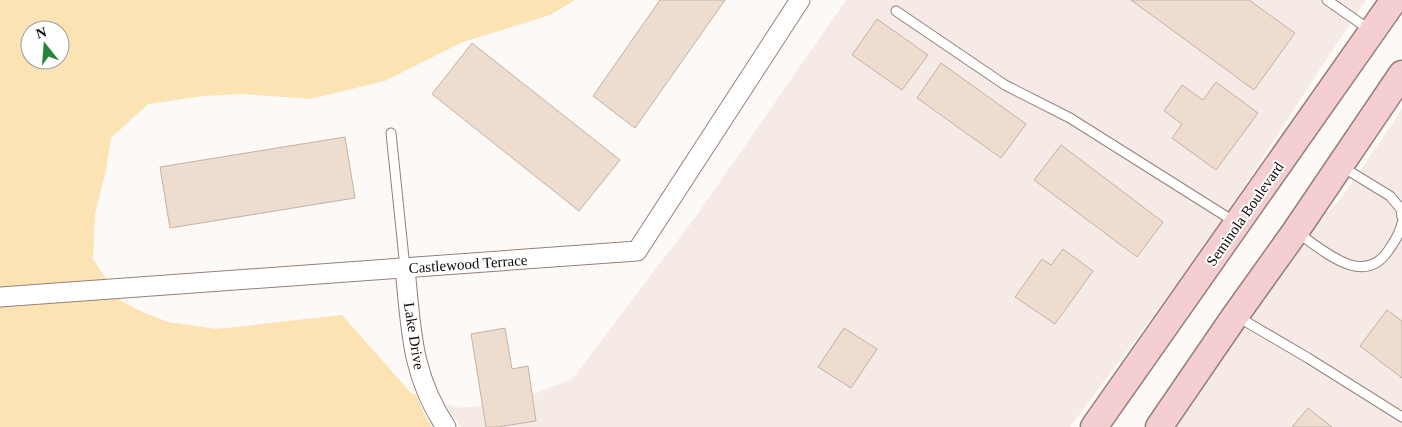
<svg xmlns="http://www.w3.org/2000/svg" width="1402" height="427" font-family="Georgia,serif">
<rect width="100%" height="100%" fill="#fdf9f7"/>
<g fill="#f6eae6">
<polygon points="846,0 1366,0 1318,72 1206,245 1070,427 461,427 445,404 461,408 514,402 572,379 697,215"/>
<polygon points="1402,109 1402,427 1175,427 1245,324 1313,228 1342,197"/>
</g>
<path fill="#fce3b4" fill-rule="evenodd" d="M0,0h575l-25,15 -87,27 -78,39 -75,18 -66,-5 -40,2 -56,8 -37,34 -5,32 -11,44 -2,45 28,42 24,12 23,9 49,7 125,-14 69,78 5,2 10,22 6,10h-432zM30,30h30v30h-30z"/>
<g fill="#eeddcf" stroke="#c2b2a5">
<polygon points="660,0 725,0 635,128 593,96"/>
<polygon points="1131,0 1249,0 1295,33 1254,90"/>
<polygon points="877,19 928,55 902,90 852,55"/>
<polygon points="472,43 620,160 579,211 432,94"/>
<polygon points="941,63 1026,124 1001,158 917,98"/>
<polygon points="1216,82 1258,113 1216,170 1172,138 1182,124 1164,111 1182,85 1203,100"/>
<polygon points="345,137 355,198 170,228 160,167"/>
<polygon points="1061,145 1163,222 1137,257 1034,180"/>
<polygon points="1063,249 1093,271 1055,324 1015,297 1042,259 1051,265"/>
<polygon points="1387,310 1402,321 1402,378 1360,346"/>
<polygon points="505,328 512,369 528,366 536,421 497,427 486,427 471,334"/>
<polygon points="844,328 877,349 851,388 818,367"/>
<polygon points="1308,408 1332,427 1292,427"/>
</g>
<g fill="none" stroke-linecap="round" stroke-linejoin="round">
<g stroke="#948079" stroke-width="11">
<g id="service">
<polyline points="1327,0 1370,30"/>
<polyline points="896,11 1005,85 1070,118 1235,222"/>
<polyline points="391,133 405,268"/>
<polyline points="1341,166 1390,196 1401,209 1402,217"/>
<path d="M1298,233c25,17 65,55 90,18 6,-9 12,-17 14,-28"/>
<polyline points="1238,317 1308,358 1402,417"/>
</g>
</g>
<g stroke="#948079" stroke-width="21">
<g id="minor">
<path d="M405,268c6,60 6,107 41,159"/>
<polyline points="0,297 637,251 800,0"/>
</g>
</g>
<g stroke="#948079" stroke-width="29">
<g id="secondary">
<polyline points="1094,427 1394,0"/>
<polyline points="1159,427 1235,316 1295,232 1402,74"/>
</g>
</g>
<use href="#service" stroke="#fff" stroke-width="9"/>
<use href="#minor" stroke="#fff" stroke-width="19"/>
<use href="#secondary" stroke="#f4ced0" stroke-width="26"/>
</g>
<g text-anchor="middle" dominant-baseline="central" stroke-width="4" stroke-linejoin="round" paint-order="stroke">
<g font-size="15" fill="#120b08" stroke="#fff">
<text transform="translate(1245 214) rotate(-55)">Seminola Boulevard</text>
<text transform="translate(468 264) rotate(-4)">Castlewood Terrace</text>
<text transform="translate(414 336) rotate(81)">Lake Drive</text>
</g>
</g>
<g transform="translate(45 45) rotate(343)"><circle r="24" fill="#ffffff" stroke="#a09d9c"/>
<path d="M0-4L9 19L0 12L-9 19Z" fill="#258437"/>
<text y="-8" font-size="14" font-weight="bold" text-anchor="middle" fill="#120b08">N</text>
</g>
</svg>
